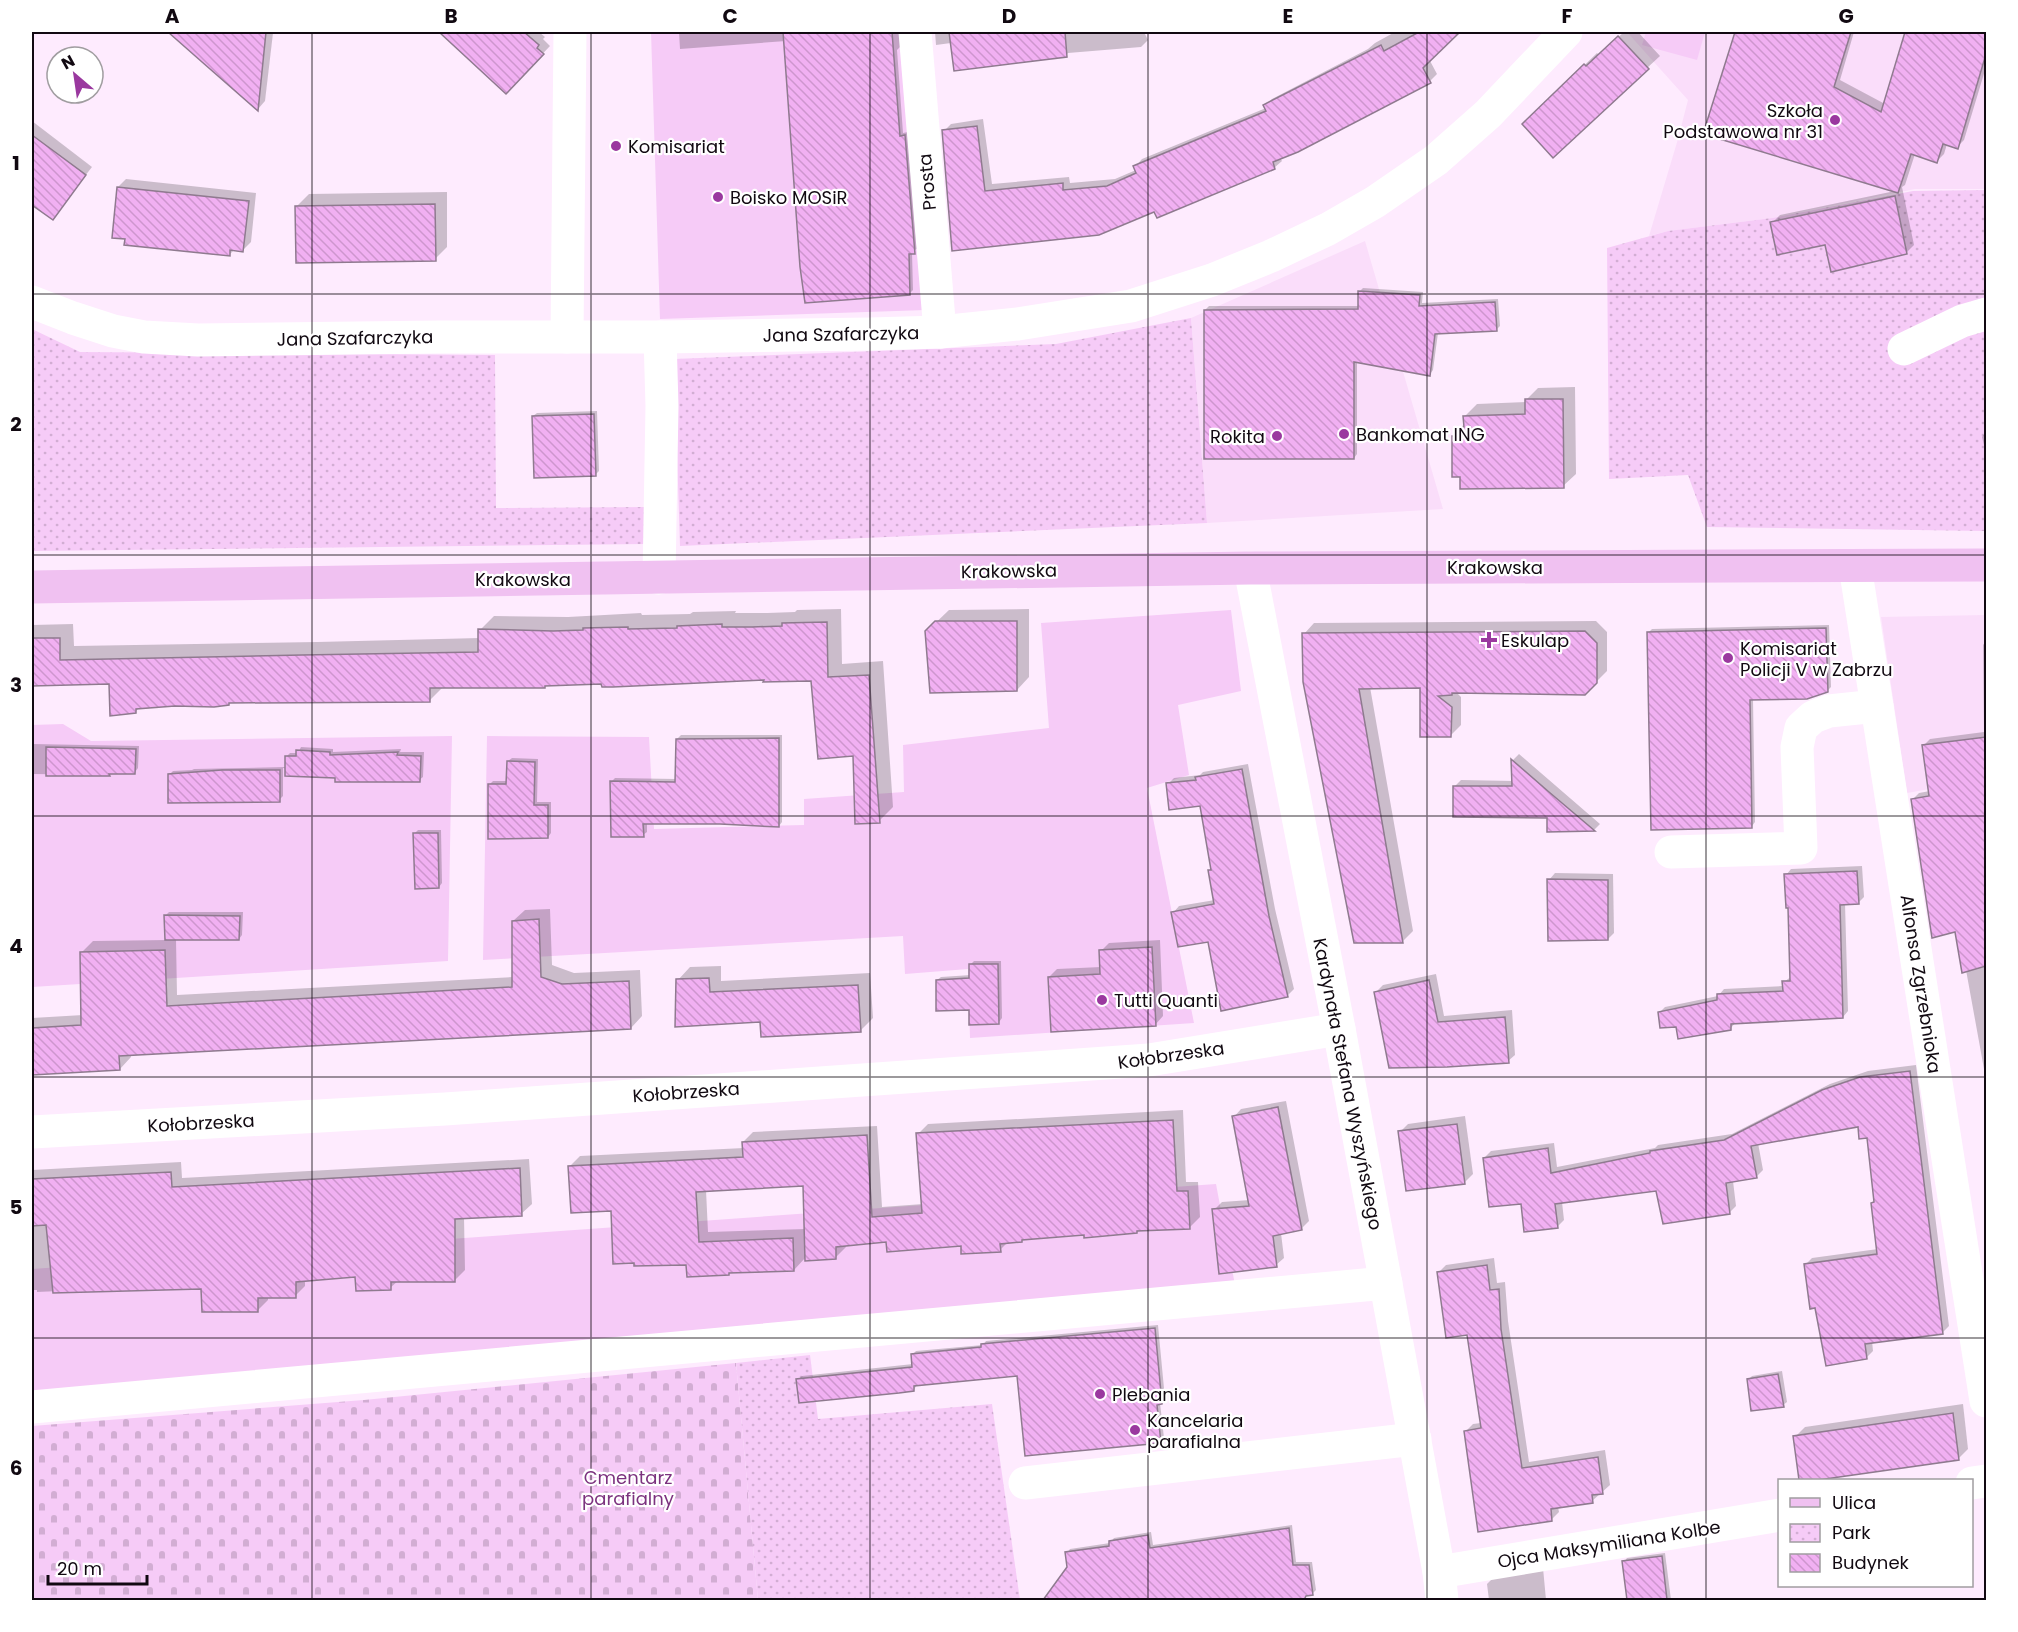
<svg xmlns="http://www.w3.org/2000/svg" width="2018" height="1632" font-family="Poppins,sans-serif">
<defs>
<pattern id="cemetery-stones" width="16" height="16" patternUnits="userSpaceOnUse" patternTransform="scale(1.5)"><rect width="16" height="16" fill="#f6cbf7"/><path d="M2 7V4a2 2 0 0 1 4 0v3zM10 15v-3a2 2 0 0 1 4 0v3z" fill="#d2add3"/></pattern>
<pattern id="park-dots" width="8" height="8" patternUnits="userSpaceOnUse" patternTransform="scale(1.5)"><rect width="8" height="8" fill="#f6cbf7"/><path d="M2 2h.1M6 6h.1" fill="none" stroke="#d2add3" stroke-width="1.8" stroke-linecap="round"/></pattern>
<pattern id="building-back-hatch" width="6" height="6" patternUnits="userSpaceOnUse" patternTransform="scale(1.5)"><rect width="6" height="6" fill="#f1b0f2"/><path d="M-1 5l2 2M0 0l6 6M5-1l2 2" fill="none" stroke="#ce96ce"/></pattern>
</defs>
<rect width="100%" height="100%" fill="#feebfe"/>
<g fill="#faddfa">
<polygon points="1627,32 1986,32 1986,189 1915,189 1772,218 1668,231 1649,236 1678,139 1688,100"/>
<polygon points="1365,241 1443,509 1207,523 1191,318"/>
<polygon points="1986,615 1986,779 1907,793 1881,617"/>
</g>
<g fill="#f6cbf7">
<polygon points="651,32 909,32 926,310 660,319"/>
<polygon points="1646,32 1705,32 1697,60 1642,45"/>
<polygon points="1231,610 1241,691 1178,705 1189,775 1147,788 1194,1023 970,1038 968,969 905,974 903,936 483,960 487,736 649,737 654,829 804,825 804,799 904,792 903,745 1049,728 1041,623"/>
<polygon points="63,724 91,741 452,736 448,961 32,987 32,725"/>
<polygon points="1216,1184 1235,1285 32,1391 32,1269"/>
</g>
<polygon fill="url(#cemetery-stones)" points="736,1363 758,1600 33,1600 32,1582 32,1426 364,1400"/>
<g fill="url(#park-dots)">
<polygon points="1986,190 1986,531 1707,527 1688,475 1609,479 1607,248 1668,231 1772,218 1913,191"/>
<polygon points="1191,318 1207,523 680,546 674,359 1056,344"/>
<polygon points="32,329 80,352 495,355 496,508 648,507 647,544 32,551"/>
<polygon points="810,1355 818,1419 992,1404 1020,1600 758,1600 736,1363"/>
</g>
<g fill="#0003" fill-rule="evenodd">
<polygon points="170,32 271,32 273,33 265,101 258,109"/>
<polygon points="443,32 539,32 545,37 543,39 550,46 506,92"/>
<polygon points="679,32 900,32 901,46 897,50 903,133 908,132 918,248 912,252 913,290 909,294 786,41 680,49"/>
<polygon points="935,32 1144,32 1148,40 1141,47 1068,53 1066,55 951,43 936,45"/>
<polygon points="1395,32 1458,32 1429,59 1437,74 1430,81 1280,158 1282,161 1274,168 1155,210 953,249 944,131 951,124 983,119 992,184 1069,177 1070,183 1115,179 1136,170 1135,167 1142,159 1266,108 1265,106 1272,99 1368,49 1375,43"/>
<polygon points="1624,32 1638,32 1660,56 1553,155 1524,124 1597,53 1599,55"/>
<polygon points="1736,32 1854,32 1840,80 1885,104 1907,32 1986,32 1986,67 1964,140 1957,147 1947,144 1944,154 1937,161 1915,154 1905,185 1902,187 1914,245 1906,253 1826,243 1772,223 1780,215 1895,191 1705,133"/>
<polygon points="32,121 92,167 52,218 32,203"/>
<polygon points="126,179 256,193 251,242 243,250 235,249 229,255 118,187"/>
<polygon points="447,192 447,247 435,259 297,206 309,194"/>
<polygon points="1363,288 1423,292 1422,303 1498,299 1500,326 1496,330 1438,333 1433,370 1430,374 1357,361 1357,454 1354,458 1205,310 1209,306 1360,306 1359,292"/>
<polygon points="1575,387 1576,474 1563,486 1462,475 1453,437 1465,423 1465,416 1477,404 1526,402 1526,400 1538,388"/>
<polygon points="597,411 599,471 595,475 533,416 537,413"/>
<polygon points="1986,432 1986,453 1982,437"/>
<polygon points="841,609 842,664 883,661 893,807 879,821 854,754 812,679 765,679 444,686 430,700 230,702 140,707 135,712 111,682 32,684 32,625 73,624 74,646 317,642 480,638 480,630 494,616 568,617 641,613 642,615 690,614 693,612 736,611 735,613 767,613 795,612 797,610"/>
<polygon points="1029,609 1029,677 1017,690 926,632 949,610"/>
<polygon points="1596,621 1607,632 1607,671 1585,693 1456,692 1461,697 1461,725 1450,736 1421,687 1370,687 1413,931 1403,941 1304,634 1314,623"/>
<polygon points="1829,625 1831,687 1827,691 1753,699 1755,822 1752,826 1648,633 1652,629"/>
<polygon points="1986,641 1986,811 1975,812 1983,894 1986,893 1986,1080 1966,970 1956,931 1912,800 1919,793 1930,791 1923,746 1930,739 1984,732 1983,645"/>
<polygon points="681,735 782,735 782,822 779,826 720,823 647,823 647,832 643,835 612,781 615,778 677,779 677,739"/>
<polygon points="32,744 139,746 138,768 135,772 111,772 109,775 32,774 32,804"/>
<polygon points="301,747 333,749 333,752 401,749 400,752 424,752 423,777 419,780 336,777 283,768 283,796 279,800 170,774 173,771 192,770 194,769 286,767 286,757 290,753 298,753"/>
<polygon points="1519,754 1600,824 1594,830 1548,831 1548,816 1455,786 1461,780 1514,781 1513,760"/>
<polygon points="512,758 538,759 537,802 551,802 551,833 548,837 489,785 493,781 507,781 508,761"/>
<polygon points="1248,764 1275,909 1294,989 1288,995 1223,1009 1209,940 1173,913 1179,906 1215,900 1210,871 1213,868 1202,805 1168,784 1174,778 1200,775 1203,772"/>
<polygon points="418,830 441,830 442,883 439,887 414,834"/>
<polygon points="1862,866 1864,897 1858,903 1845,903 1848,1011 1843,1017 1736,1022 1730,1029 1677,1025 1660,1012 1665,1007 1718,996 1724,989 1784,986 1784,982 1792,976 1790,906 1786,875 1791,869"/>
<polygon points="1555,873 1613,874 1614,933 1608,939 1549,880"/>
<polygon points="550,909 552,965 574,973 640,970 642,1016 631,1028 131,1054 131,1057 120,1069 32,1074 32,1018 83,1015 81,953 93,941 167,940 165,916 169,912 243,912 242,935 239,939 176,939 177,995 514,977 513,921 525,910"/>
<polygon points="1160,940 1163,1016 1155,1025 1049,977 1057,969 1101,967 1101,951 1109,943"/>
<polygon points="974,961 1001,961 1002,1018 999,1022 937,980 941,977 971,975 971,964"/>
<polygon points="721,966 721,981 870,973 873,1018 860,1031 762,1021 678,980 690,967"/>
<polygon points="1436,974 1444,1016 1512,1010 1515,1055 1508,1061 1376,992 1383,985"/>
<polygon points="1916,1065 1949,1326 1942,1333 1872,1341 1873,1351 1867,1357 1817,1306 1805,1265 1812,1258 1878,1249 1876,1200 1868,1136 1859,1125 1758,1143 1763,1170 1756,1177 1733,1181 1736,1206 1730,1212 1657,1189 1562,1202 1564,1220 1557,1227 1522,1202 1484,1158 1491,1151 1554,1143 1557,1167 1655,1148 1658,1145 1732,1134 1830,1084 1868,1071"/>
<polygon points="1286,1101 1309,1221 1301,1229 1281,1233 1284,1258 1276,1265 1214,1210 1222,1202 1250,1200 1234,1117 1241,1109"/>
<path d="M1183,1110l3,72h12l2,35 -10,10 -166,11 -3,3 -13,1 -8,8 -37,-5 -75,-4 -43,4 1,2 -10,10h-30l-12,13 -63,1 -2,3 -41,-11 -76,-53 -42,-44 10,-10 164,-8 -1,-6 10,-10 124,-6 5,81 41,-3 -5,-70 10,-10zM804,1185l2,44 -98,3 -2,-42z"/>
<polygon points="1465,1116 1473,1174 1465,1182 1400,1132 1408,1124"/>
<polygon points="529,1159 532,1204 521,1214 464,1217 465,1270 454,1281 399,1280 390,1288 357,1275 305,1279 305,1286 295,1296 268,1297 268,1300 258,1310 202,1287 127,1288 37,1292 37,1290 32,1290 32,1170 181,1162 182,1178"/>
<polygon points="1494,1258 1497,1283 1505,1282 1508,1321 1529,1462 1605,1450 1610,1485 1592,1501 1558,1507 1559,1512 1552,1519 1466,1431 1473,1424 1481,1423 1468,1333 1439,1272 1446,1265"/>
<polygon points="1158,1325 1165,1399 1160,1403 1164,1438 1160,1442 1019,1374 917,1384 914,1390 798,1380 802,1376 913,1364 912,1355 916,1351 983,1345 986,1341"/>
<polygon points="1782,1371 1787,1402 1783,1405 1748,1380 1752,1376"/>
<polygon points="1963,1404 1968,1449 1958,1459 1801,1480 1795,1437 1805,1427"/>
<polygon points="1292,1525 1296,1562 1312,1562 1316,1590 1312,1594 1301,1595 1302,1600 1050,1600 1049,1594 1069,1567 1067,1553 1070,1549 1110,1543 1114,1538 1151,1532 1153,1545"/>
<polygon points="1665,1553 1671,1600 1629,1600 1624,1562 1627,1558"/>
<polygon points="1543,1568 1546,1600 1489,1600 1487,1584 1495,1576"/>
</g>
<g fill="url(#building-back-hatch)" stroke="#8f7a8f" stroke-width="1.5">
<polygon points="168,32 266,32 258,111 202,62"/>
<polygon points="439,32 524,32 539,45 537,48 544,54 506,94"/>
<polygon points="783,32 892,32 900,136 905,135 915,254 909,254 910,295 805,303 800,267"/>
<polygon points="949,32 1065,32 1067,57 954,71"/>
<polygon points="1419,32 1460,32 1423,68 1431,83 1298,152 1273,162 1275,169 1157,218 1154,212 1099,235 952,251 942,130 977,126 985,191 1063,183 1063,190 1107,186 1136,173 1133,166 1266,111 1263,105 1381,45 1384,51"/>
<polygon points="1735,32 1851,32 1834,87 1881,112 1905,32 1986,32 1986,54 1958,149 1943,144 1937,163 1911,154 1898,193 1703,134"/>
<polygon points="1618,36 1649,69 1553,158 1522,124 1584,64 1586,66"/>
<polygon points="32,135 86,175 53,220 32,205"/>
<polygon points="117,187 249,201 243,252 230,250 230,256 124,245 125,239 112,238"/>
<polygon points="1895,196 1907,254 1831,272 1825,245 1777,255 1770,222"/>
<polygon points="435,204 436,261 296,263 295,206"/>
<polygon points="1358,291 1420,295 1419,306 1495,302 1497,331 1435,334 1430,376 1354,362 1354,459 1204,459 1204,310 1358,309"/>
<polygon points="1525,399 1563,399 1564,488 1460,489 1460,477 1452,477 1452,436 1459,436 1459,427 1464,427 1463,416 1525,414"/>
<polygon points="594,414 596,476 534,478 532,416"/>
<polygon points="935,621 1017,621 1017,691 930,693 925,631"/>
<polygon points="827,622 828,677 869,675 880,823 855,824 853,756 818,759 811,681 763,682 764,680 613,687 602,687 601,684 545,686 545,688 430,688 430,702 229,703 229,705 214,707 175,706 136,709 136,713 110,716 109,684 32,686 32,638 60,638 60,660 302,655 478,652 478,629 553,631 583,630 583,628 628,627 628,629 677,628 677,626 722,624 722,627 752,627 782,626 782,623"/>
<polygon points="1826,628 1828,692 1807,699 1750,700 1752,828 1651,830 1647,632"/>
<polygon points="1585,631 1597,643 1597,683 1585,695 1452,693 1452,695 1438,696 1452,707 1451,737 1420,737 1420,688 1359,689 1403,943 1354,943 1303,682 1302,633"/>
<polygon points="1986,737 1986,966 1962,973 1955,932 1932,938 1911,799 1929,796 1922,745"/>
<polygon points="779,738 779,827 720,824 643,824 644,837 611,837 610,781 675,782 676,739"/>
<polygon points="46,747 136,749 135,774 109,774 110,776 46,776"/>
<polygon points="296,750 330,752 330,755 398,752 397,755 421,756 420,782 335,782 335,778 285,776 285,756 296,756"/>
<polygon points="1511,759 1549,792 1595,831 1547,832 1547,818 1453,817 1453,786 1512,786"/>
<polygon points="507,761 535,762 534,805 548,805 548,838 488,839 488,784 506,784"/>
<polygon points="1242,769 1269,916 1288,997 1221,1011 1208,942 1178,947 1171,912 1214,904 1208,870 1211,870 1200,806 1169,810 1166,783 1196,780 1195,777"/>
<polygon points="222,770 280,770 280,802 168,803 168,774"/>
<polygon points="413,833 438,833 439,888 415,889"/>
<polygon points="1857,871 1859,904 1840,905 1843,1018 1731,1024 1731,1030 1678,1039 1676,1027 1660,1028 1658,1012 1717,1000 1717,994 1783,991 1782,981 1790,981 1788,908 1786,908 1784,874"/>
<polygon points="1547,879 1608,880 1608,940 1548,941"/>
<polygon points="164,915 240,916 239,940 165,940"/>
<polygon points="539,919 541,977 562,984 629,981 631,1029 119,1056 120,1070 32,1075 32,1028 81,1025 80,952 165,950 167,1006 512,987 512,921"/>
<polygon points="1152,947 1156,1026 1051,1032 1048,977 1100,974 1099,950"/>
<polygon points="969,964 998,964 999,1024 969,1025 969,1010 936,1011 936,980 969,978"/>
<polygon points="709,978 710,992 858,985 861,1032 761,1037 760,1022 675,1027 676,979"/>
<polygon points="1429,980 1438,1022 1505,1017 1509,1063 1447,1067 1389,1068 1374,992"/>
<polygon points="1910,1071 1943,1334 1865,1344 1867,1359 1826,1366 1815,1308 1810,1309 1804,1264 1877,1254 1871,1203 1874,1202 1867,1138 1859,1139 1858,1127 1751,1146 1757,1178 1726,1183 1730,1214 1663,1224 1656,1191 1555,1204 1558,1228 1524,1232 1521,1204 1489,1207 1483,1158 1548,1148 1551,1173 1650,1153 1650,1151 1724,1140 1822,1090 1860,1077"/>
<polygon points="1278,1107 1302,1230 1273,1236 1277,1267 1219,1274 1212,1209 1249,1206 1232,1116"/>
<polygon points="1173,1120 1177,1191 1188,1191 1190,1229 1137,1231 1137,1233 1084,1238 1084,1235 1022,1240 1022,1242 1000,1244 1001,1252 961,1254 961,1246 887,1252 886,1242 836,1247 836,1259 805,1261 803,1186 696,1192 699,1242 793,1238 794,1271 729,1273 729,1275 687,1277 686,1265 634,1266 634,1263 613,1264 611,1211 571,1213 568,1166 743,1157 742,1142 867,1135 872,1217 922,1213 916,1133"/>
<polygon points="1457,1124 1465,1184 1406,1191 1398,1131"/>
<polygon points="520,1168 522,1216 455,1219 455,1282 391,1282 391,1290 356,1291 355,1277 296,1282 296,1298 258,1298 258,1312 202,1312 201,1289 53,1293 46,1225 32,1226 32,1179 171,1172 172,1187"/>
<polygon points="1487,1265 1490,1290 1499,1289 1501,1329 1522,1468 1598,1457 1603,1494 1592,1495 1593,1503 1551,1509 1552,1521 1478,1532 1464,1431 1481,1428 1467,1335 1446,1338 1437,1272"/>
<polygon points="1155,1328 1162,1404 1157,1405 1161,1443 1025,1456 1017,1376 914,1386 914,1391 899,1393 799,1403 796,1379 912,1367 911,1354 981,1347 981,1344"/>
<polygon points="1778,1374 1784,1407 1751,1411 1747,1379"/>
<polygon points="1953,1413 1959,1460 1818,1480 1799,1480 1793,1436"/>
<polygon points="1289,1528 1293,1565 1309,1565 1313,1595 1306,1596 1304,1600 1043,1600 1067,1567 1065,1552 1109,1546 1109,1541 1148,1535 1150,1548"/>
<polygon points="1662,1556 1667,1600 1627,1600 1622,1561"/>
</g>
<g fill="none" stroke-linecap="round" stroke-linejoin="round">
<g stroke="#fff" stroke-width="33">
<polyline points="915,32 940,332"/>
<polyline points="32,302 73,318 113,331 144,337 198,340 438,337 660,337 870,334 940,332 1018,324 1131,306 1212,280 1271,256 1328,229 1375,202 1436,160 1488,114 1566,32"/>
<polyline points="567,337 570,32"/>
<polyline points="1904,349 1962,321 1986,314"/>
<polyline points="1855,566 1986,1401"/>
<polyline points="1250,568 1339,1029 1439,1572 1442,1600"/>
<polyline points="659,578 662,406 660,337"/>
<polyline points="1671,852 1801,848 1797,747 1801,728 1813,717 1829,711 1877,706"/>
<polyline points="32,1132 445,1109 1149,1060 1339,1029"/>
<polyline points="32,1407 1386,1283"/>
<polyline points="1025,1483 1415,1439"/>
<polyline points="1972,1483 1986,1481"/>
<polyline points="1439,1572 1780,1515"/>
</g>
<polyline stroke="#f0c1f1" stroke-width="33" points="32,587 1250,568 1986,565"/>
</g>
<path fill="none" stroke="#110911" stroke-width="1.5" stroke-opacity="0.55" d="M312,32v1568M591,32v1568M870,32v1568M1148,32v1568M1427,32v1568M1706,32v1568M32,294h1954M32,555h1954M32,816h1954M32,1077h1954M32,1338h1954"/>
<g fill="#9a389f" stroke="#fff" stroke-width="2">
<circle cx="1835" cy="120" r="6"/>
<circle cx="616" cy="146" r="6"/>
<circle cx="718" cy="197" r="6"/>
<circle cx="1344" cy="434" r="6"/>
<circle cx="1277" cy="436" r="6"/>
<path d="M1486 631h6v6h6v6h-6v6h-6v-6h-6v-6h6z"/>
<circle cx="1728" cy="658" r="6"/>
<circle cx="1102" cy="1000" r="6"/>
<circle cx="1100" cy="1394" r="6"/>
<circle cx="1135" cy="1430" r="6"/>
</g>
<g text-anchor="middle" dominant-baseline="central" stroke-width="4.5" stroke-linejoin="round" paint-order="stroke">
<g font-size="18" fill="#110911" stroke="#fff" text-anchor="start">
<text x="1823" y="110" text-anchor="end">Szkoła<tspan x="1823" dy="21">Podstawowa nr 31</tspan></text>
<text x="628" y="146">Komisariat</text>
<text x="730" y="197">Boisko MOSiR</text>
<text x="1356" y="434">Bankomat ING</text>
<text x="1265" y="436" text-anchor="end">Rokita</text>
<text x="1501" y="640">Eskulap</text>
<text x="1740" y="648">Komisariat<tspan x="1740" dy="21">Policji V w Zabrzu</tspan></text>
<text x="1114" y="1000">Tutti Quanti</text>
<text x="1112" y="1394">Plebania</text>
<text x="1147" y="1420">Kancelaria<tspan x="1147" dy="21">parafialna</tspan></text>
</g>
<g font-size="18" fill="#110911" stroke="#fff">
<text transform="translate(927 182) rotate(-95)">Prosta</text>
<text transform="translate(841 334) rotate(-1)">Jana Szafarczyka</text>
<text transform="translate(355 338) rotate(-1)">Jana Szafarczyka</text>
<text x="1495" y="567">Krakowska</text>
<text transform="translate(1009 571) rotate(-1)">Krakowska</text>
<text x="523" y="579">Krakowska</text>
<text transform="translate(1921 984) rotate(81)">Alfonsa Zgrzebnioka</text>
<text transform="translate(1171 1055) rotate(-8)">Kołobrzeska</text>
<text transform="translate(1348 1084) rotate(79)">Kardynała Stefana Wyszyńskiego</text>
<text transform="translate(686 1092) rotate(-4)">Kołobrzeska</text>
<text transform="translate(201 1123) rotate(-3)">Kołobrzeska</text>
<text transform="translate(1609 1544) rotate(-9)">Ojca Maksymiliana Kolbe</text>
</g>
<g font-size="18" fill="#7c327f" stroke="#fff">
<text x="628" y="1477">Cmentarz<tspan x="628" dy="21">parafialny</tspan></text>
</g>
</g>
<rect width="2018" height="1632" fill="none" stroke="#ffffff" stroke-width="66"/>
<rect x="1778" y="1479" width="195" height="108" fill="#ffffff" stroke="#a09da0" stroke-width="1.5"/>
<rect x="1790" y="1498" width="30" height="9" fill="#f0c1f1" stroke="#a09da0" stroke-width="1.5"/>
<text x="1832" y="1509" font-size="18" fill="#110911">Ulica</text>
<rect x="1790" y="1524" width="30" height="18" fill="url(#park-dots)" stroke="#a09da0" stroke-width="1.5"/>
<text x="1832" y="1539" font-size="18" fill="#110911">Park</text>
<rect x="1790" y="1554" width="30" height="18" fill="url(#building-back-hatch)" stroke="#a09da0" stroke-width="1.5"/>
<text x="1832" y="1569" font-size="18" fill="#110911">Budynek</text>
<g transform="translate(75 75) rotate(331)"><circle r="28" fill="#ffffff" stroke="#a09da0" stroke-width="1.5"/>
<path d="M0-4.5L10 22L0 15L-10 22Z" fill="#9a389f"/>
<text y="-9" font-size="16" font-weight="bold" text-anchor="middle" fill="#110911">N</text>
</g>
<path d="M48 1575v9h99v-9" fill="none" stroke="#110911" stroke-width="3"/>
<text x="57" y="1575" font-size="18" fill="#110911" stroke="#ffffff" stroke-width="4.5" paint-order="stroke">20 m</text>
<rect x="33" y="33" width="1952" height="1566" fill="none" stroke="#110911" stroke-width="2"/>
<g font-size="20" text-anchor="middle" font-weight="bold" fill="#110911">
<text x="172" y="23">A</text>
<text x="451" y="23">B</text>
<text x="730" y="23">C</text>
<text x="1009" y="23">D</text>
<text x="1288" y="23">E</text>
<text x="1567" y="23">F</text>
<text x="1846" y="23">G</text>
<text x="16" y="170">1</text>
<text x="16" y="431">2</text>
<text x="16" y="692">3</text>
<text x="16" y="953">4</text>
<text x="16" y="1214">5</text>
<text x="16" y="1475">6</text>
</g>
</svg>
